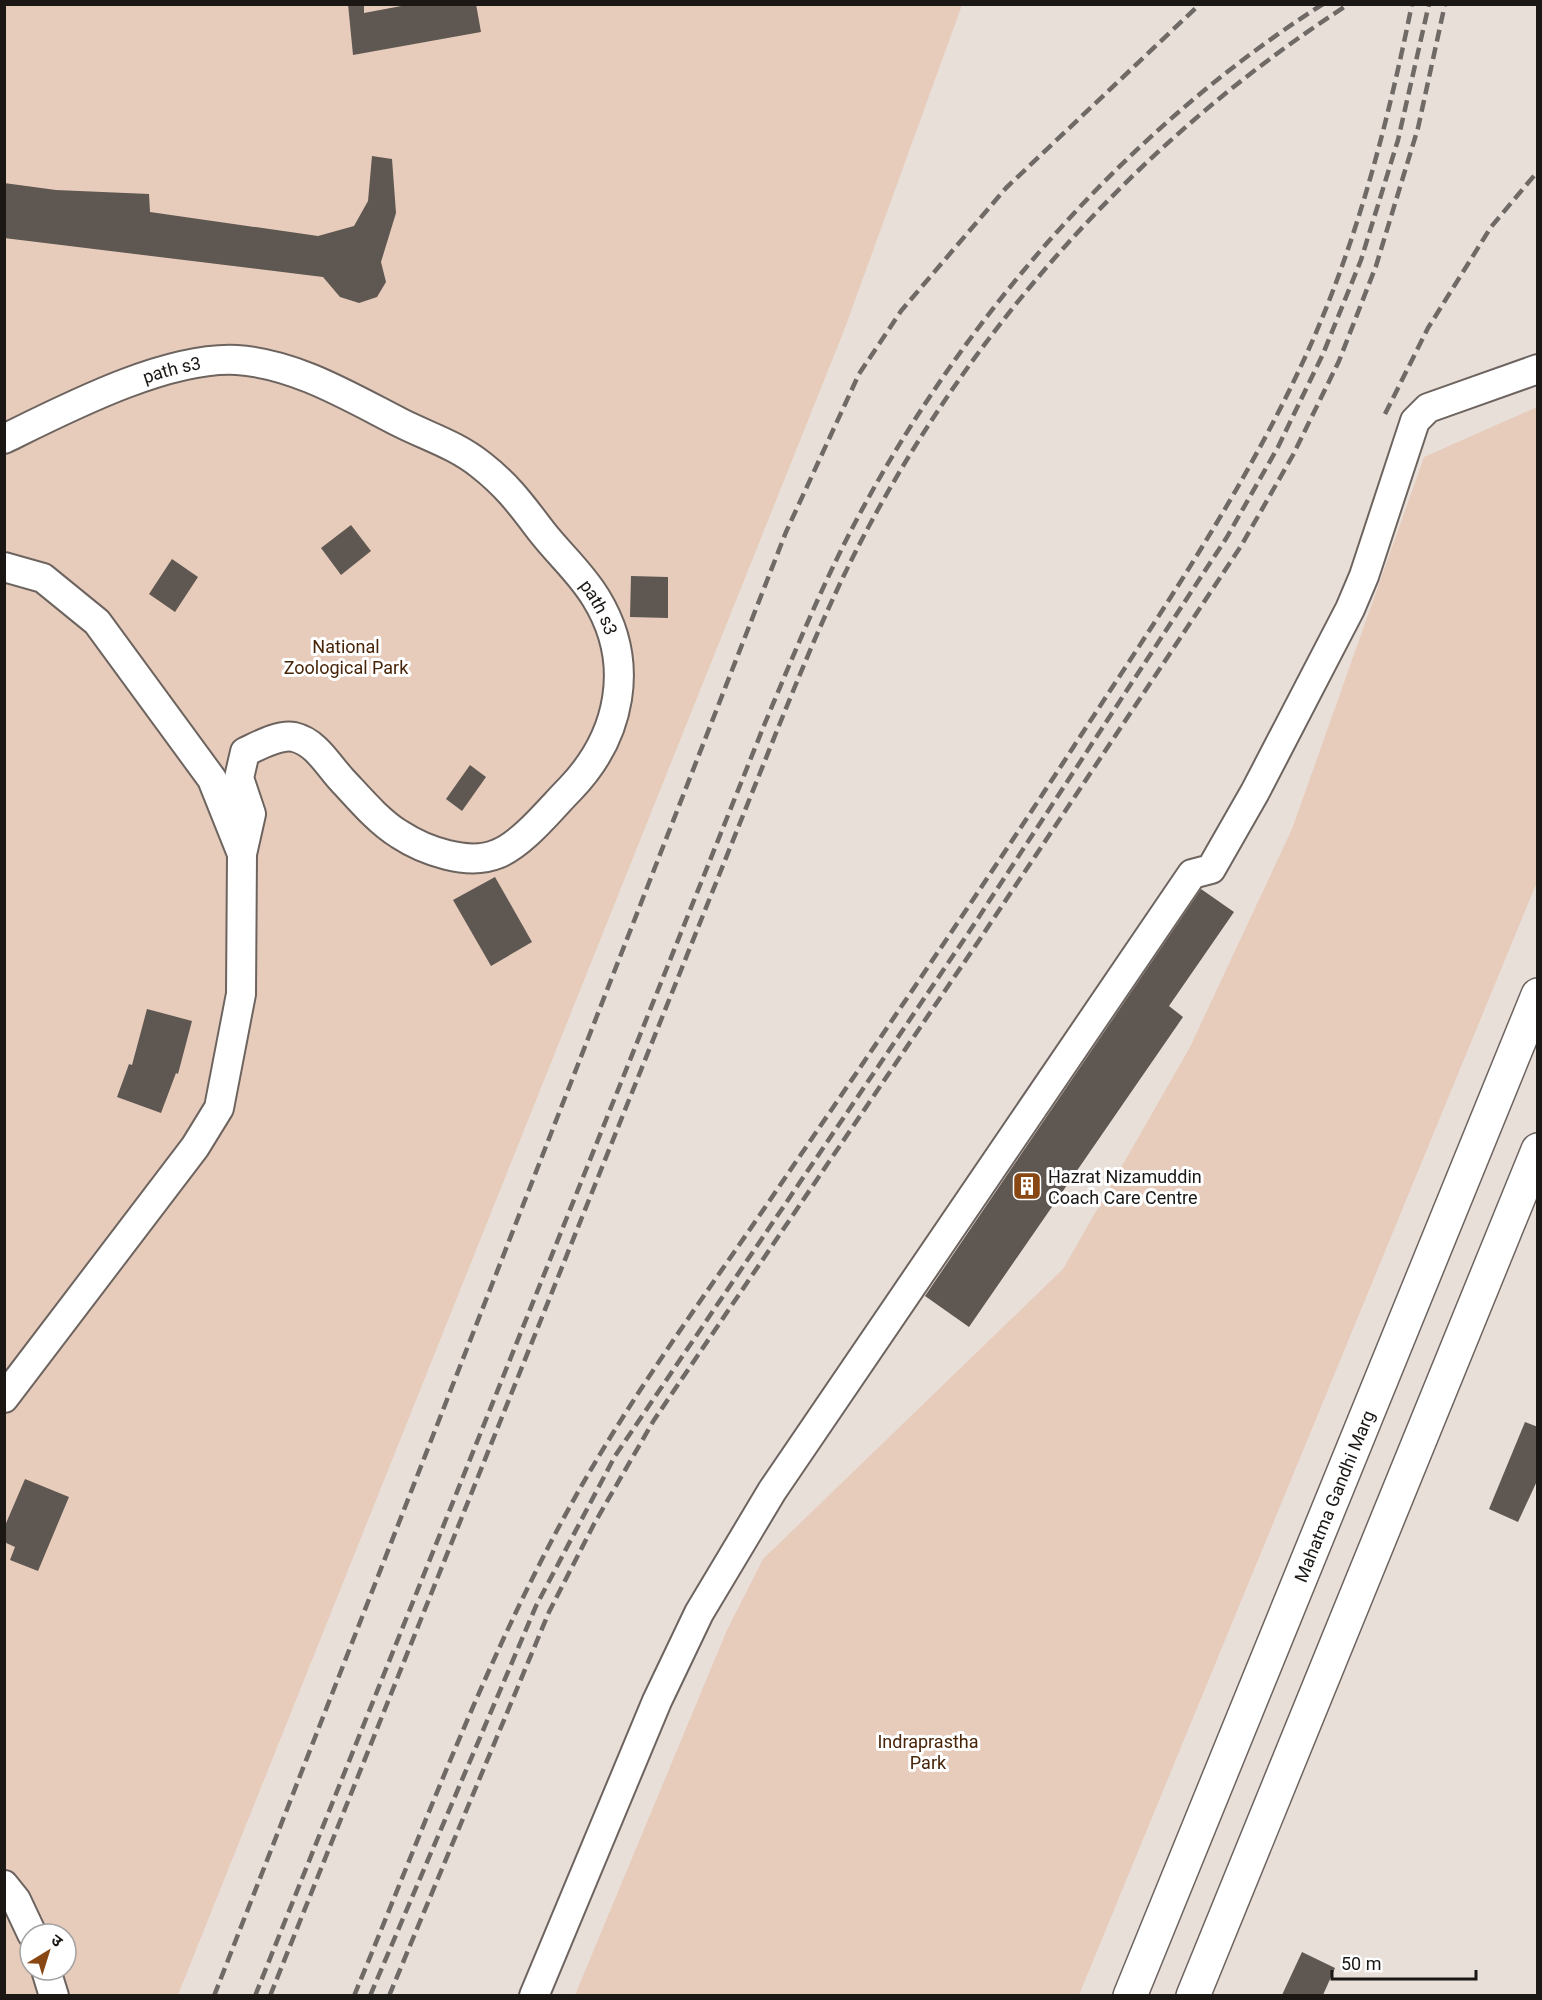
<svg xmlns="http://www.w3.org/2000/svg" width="1542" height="2000" font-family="Roboto,'Noto Sans Devanagari',sans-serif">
<rect width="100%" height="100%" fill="#e9dfd9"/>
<g fill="#e7ccbc" fill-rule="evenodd">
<path d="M5,5h957l-117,323 -667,1667 -173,1zM30,1934h36v36h-36z"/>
<polygon points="1537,407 1537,882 1079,1995 575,1995 727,1630 763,1559 1063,1269 1190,1047 1292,829 1424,457"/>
</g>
<g fill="#5f5751">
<polygon points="348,4 364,4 364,13 412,4 476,4 481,32 353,55"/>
<polygon points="372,156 392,159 396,213 381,262 386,282 377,297 359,303 340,297 323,277 4,238 4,183 56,190 149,194 150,212 318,236 354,226 368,201"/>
<polygon points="351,525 371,551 341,575 321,548"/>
<polygon points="172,559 198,577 175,612 149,594"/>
<polygon points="631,576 668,577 668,618 630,617"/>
<polygon points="470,765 486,777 462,811 446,799"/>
<polygon points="495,877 532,942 491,966 453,900"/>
<polygon points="1201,889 1234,912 1169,1006 1183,1017 969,1327 925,1296"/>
<polygon points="147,1009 192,1021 178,1074 176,1073 161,1113 117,1097 129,1064 132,1065"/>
<polygon points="1525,1422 1538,1427 1538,1479 1518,1522 1489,1509"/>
<polygon points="25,1479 69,1497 38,1571 10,1560 15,1547 4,1542 4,1528"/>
<polygon points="1302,1952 1335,1968 1323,1995 1282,1995"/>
</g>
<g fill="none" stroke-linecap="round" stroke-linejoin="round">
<g stroke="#6d645f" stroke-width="32">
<g id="minor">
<path id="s1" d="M4,439c63,-31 163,-83 233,-79 59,4 113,37 164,63 28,14 55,22 80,42 28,22 41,41 61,67 18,23 39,41 54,66 40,65 25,138 -26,191 -19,19 -47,55 -73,65 -29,12 -72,-3 -98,-20 -21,-13 -40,-36 -57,-54 -14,-15 -26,-38 -48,-43 -15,-3 -36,9 -49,15l-6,26 12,36 -9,40"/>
<polyline points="4,567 43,578 97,622 212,779 242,854 241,994 219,1108 195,1147 4,1398"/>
<polyline points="4,1885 16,1900 32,1934"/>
<polyline points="46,1970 54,1996"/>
<polyline points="534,1996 657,1701 699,1613 772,1491 1192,874 1211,869 1255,792 1350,609 1364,576 1415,421 1428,408 1538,369"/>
</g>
</g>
<g stroke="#6d645f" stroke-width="36">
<g id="highway">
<path id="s2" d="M1130,1996l408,-1001"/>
<polyline points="1193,1996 1538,1150"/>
</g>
</g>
<use href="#minor" stroke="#fff" stroke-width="28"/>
<use href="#highway" stroke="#fff" stroke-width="33"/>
<g stroke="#706a66" stroke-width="4.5" stroke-dasharray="12 6" stroke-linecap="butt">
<polyline points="1385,414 1428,328 1491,227 1538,171"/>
<polyline points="214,1996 786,532 859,374 901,311 1006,188 1200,4"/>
<path d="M255,1996l510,-1273c29,-69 57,-138 92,-204 108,-204 270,-390 466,-515"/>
<path d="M270,1996l508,-1268c28,-69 56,-137 91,-202 113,-211 278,-392 480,-522"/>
<path d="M354,1996c77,-185 146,-378 251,-550 57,-94 123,-183 184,-274 101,-148 201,-296 298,-446 79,-121 160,-241 220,-373 50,-110 81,-231 105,-349"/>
<polyline points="370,1996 536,1606 615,1456 969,932 1227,537 1278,447 1323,354 1361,260 1398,140 1429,4"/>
<polyline points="389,1996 549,1612 594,1524 654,1420 980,939 1169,655 1241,546 1293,455 1339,361 1376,266 1418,128 1445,4"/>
</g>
</g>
<defs>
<g id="building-square" transform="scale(1.5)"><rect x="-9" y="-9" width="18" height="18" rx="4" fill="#884713" stroke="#fff"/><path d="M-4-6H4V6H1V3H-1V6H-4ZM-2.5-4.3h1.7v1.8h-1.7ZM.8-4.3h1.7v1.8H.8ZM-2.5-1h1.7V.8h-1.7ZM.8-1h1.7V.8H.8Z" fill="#fff"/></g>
</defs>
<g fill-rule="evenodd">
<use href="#building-square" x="1027" y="1186"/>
</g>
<g text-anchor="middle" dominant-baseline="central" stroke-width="6" stroke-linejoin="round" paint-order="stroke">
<g font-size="18" fill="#1a1715" stroke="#fff">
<text stroke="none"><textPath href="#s1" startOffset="182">path s3</textPath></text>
<text stroke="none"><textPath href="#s1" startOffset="702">path s3</textPath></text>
<text stroke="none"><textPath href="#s2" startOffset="540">Mahatma Gandhi Marg</textPath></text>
</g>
<g font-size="18" fill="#482408" stroke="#fff">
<text x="346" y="646">National<tspan x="346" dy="21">Zoological Park</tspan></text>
<text x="928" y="1741">Indraprastha<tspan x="928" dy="21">Park</tspan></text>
</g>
<g font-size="18" fill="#1a1715" stroke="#fff" text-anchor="start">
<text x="1048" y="1176">Hazrat Nizamuddin<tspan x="1048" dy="21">Coach Care Centre</tspan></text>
</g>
</g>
<rect width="1542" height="2000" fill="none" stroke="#1a1715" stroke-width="12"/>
<g transform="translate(48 1952) rotate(38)"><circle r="28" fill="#ffffff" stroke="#a3a2a1" stroke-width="1.5"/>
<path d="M0-4.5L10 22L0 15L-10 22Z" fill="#884713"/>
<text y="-9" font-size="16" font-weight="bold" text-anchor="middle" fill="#1a1715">उ</text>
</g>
<path d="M1332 1970v9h144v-9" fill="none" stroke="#1a1715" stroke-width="3"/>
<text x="1341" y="1970" font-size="18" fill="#1a1715" stroke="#ffffff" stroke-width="4.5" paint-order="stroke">50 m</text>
</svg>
